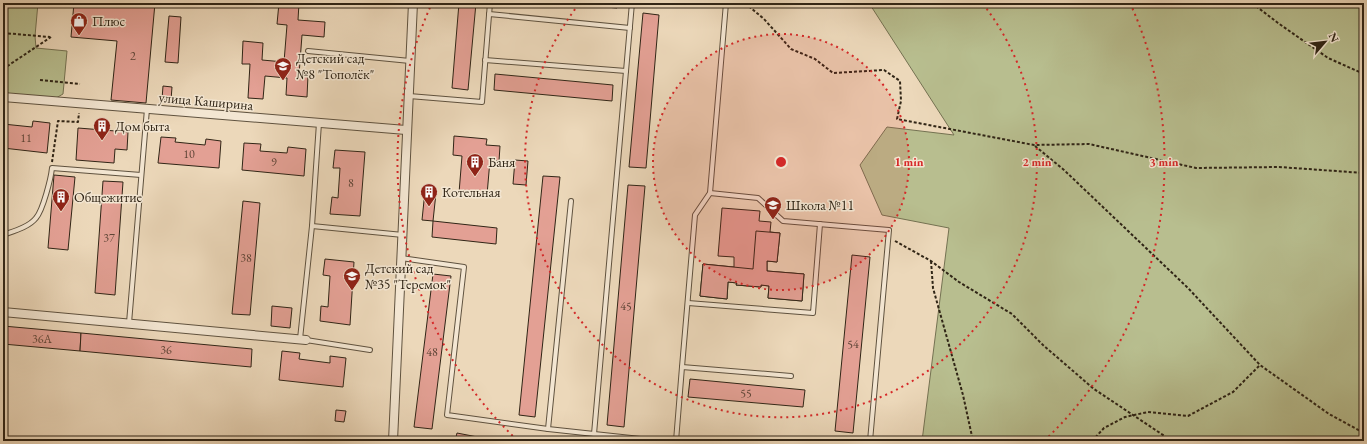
<svg xmlns="http://www.w3.org/2000/svg" width="1367" height="444" font-family="'EB Garamond',serif">
<rect width="100%" height="100%" fill="#ecd8ba"/>
<filter id="stains"><feTurbulence type="fractalNoise" baseFrequency=".005" numOctaves="4"/><feColorMatrix values="0 0 0 0 .2 0 0 0 0 .09 0 0 0 0 .02 0 0 0 .5 -.17"/></filter>
<radialGradient id="worn" r=".72"><stop offset=".6" stop-color="#630" stop-opacity="0"/><stop offset="1" stop-color="#630" stop-opacity=".3"/></radialGradient>
<g fill="#b8be8f" stroke="#747252">
<polygon points="3,3 38,3 35,36 36,48 67,51 63,94 56,98 3,94"/>
<polygon points="869,3 1364,3 1364,441 922,441 949,228 882,215 860,165 887,127 954,135"/>
</g>
<g fill="#e3a094" stroke="#302516">
<polygon points="74,3 155,3 146,103 111,100 117,41 71,37"/>
<polygon points="279,3 299,3 298,20 325,22 324,37 302,35 299,75 308,75 307,97 286,95 287,78 265,76 263,99 248,98 250,64 242,64 243,41 263,43 262,60 284,62 287,25 277,24"/>
<polygon points="459,3 476,3 468,90 452,88"/>
<polygon points="562,3 618,3 617,8"/>
<polygon points="643,13 659,15 646,168 629,167"/>
<polygon points="169,16 181,17 178,63 165,62"/>
<polygon points="495,74 613,85 612,101 494,90"/>
<polygon points="163,86 172,87 171,100 162,99"/>
<polygon points="33,121 50,123 47,153 3,148 3,124 32,127"/>
<polygon points="78,128 128,132 127,150 115,149 114,163 76,160"/>
<polygon points="454,136 487,139 486,145 500,146 499,161 490,160 487,195 459,193 462,156 453,155"/>
<polygon points="161,137 176,138 175,142 205,145 206,139 221,141 219,168 158,163"/>
<polygon points="244,143 261,144 260,151 287,153 288,147 306,149 304,176 242,170"/>
<polygon points="335,150 365,152 360,216 330,214 332,197 338,198 340,168 333,168"/>
<polygon points="515,160 528,161 526,185 513,184"/>
<polygon points="54,175 75,177 68,250 48,248"/>
<polygon points="543,176 560,177 535,417 519,415"/>
<polygon points="103,181 123,182 115,295 95,293"/>
<polygon points="628,185 645,186 624,427 607,425"/>
<polygon points="425,191 436,193 433,221 422,220"/>
<polygon points="243,201 260,203 250,315 232,314"/>
<polygon points="722,208 760,211 759,221 771,222 770,232 780,233 777,262 767,261 767,271 804,274 802,301 768,298 769,286 761,285 761,287 736,285 737,283 728,282 727,299 700,296 703,264 734,267 734,257 718,256"/>
<polygon points="433,221 497,228 496,244 432,237"/>
<polygon points="756,231 780,233 777,262 767,261 767,271 804,274 802,301 768,298 769,286 761,285 761,287 736,285 737,283 728,282 727,299 700,296 703,264 753,269"/>
<polygon points="852,255 870,257 853,433 835,431"/>
<polygon points="325,259 354,262 350,325 320,321 321,306 328,307 330,276 323,275"/>
<polygon points="433,274 451,276 432,429 414,427"/>
<polygon points="272,306 292,308 290,328 271,326"/>
<polygon points="3,326 81,333 80,351 3,344"/>
<polygon points="81,333 252,349 251,367 80,351"/>
<polygon points="282,351 300,353 299,359 330,363 330,356 346,358 343,387 279,380"/>
<polygon points="690,379 805,390 803,407 688,397"/>
<polygon points="336,410 346,411 344,422 335,421"/>
<polygon points="457,433 498,441 455,441"/>
</g>
<g fill="none" stroke-linecap="round" stroke-linejoin="round">
<g stroke="#5f523f" stroke-width="6">
<g id="lane">
<polyline points="489,14 630,28"/>
<polyline points="308,51 410,61"/>
<polyline points="485,60 626,71"/>
<polyline points="409,96 482,102 490,3"/>
<polyline points="710,193 758,198 783,221 889,230 870,441"/>
<polyline points="312,226 403,235"/>
<path d="M3,235c11,-4 26,-8 33,-17 7,-8 15,-40 16,-50l89,7"/>
<polyline points="401,258 464,267 447,415 548,429 659,441"/>
<polyline points="688,303 813,313 820,224"/>
<polyline points="129,323 147,109"/>
<polyline points="300,339 312,226 319,123"/>
<polyline points="306,340 370,350"/>
<polyline points="682,367 695,215 710,193 726,3"/>
<polyline points="548,429 571,201"/>
<polyline points="594,434 632,3"/>
<polyline points="676,441 682,367 791,376"/>
</g>
</g>
<g stroke="#5f523f" stroke-width="10">
<g id="street">
<polyline points="3,97 406,130"/>
<polyline points="3,312 306,340"/>
<polyline points="393,441 413,3"/>
</g>
</g>
<g stroke="#302516" stroke-width="2" stroke-dasharray="3 2" stroke-linecap="butt">
<polyline points="745,3 764,19 791,49 815,59 833,73 884,70 900,81 901,101 897,119 1034,145 1089,144 1196,168 1279,167 1364,173"/>
<polyline points="1252,3 1278,23 1328,58 1364,74"/>
<polyline points="3,33 50,37"/>
<polyline points="3,69 51,37"/>
<polyline points="40,80 80,84"/>
<polyline points="1035,146 1064,170 1188,288 1260,365 1329,414 1364,433"/>
<polyline points="52,162 58,121 78,122 79,113"/>
<polyline points="895,241 931,261 959,282 1012,314 1044,346 1094,389 1172,441"/>
<polyline points="931,261 933,288 963,395 973,441"/>
<polyline points="1092,441 1104,428 1125,417 1148,412 1188,416 1233,392 1260,365"/>
</g>
<use href="#lane" stroke="#f3e6d2" stroke-width="4"/>
<use href="#street" stroke="#f3e6d2" stroke-width="8"/>
</g>
<circle cx="781" cy="162" r="128" fill="#d62828" fill-opacity=".12"/>
<g fill="none" stroke="#d62828" stroke-width="2" stroke-dasharray="2 4">
<circle cx="781" cy="162" r="128"/>
<path d="M983 4A256 256 0 1 1 579 4"/>
<path d="M517 440A383 383 0 0 1 432 3M1130 3A383 383 0 0 1 1045 440"/>
</g>
<defs>
<g id="shop-pin" transform="scale(0.9)"><path d="M0 17L-7.5 6A9.5 9.5 0 1 1 7.5 6Z" fill="#8f2418" stroke="#f3e6d2"/><path d="M-5-2.5h2.3a2.7 3.5 0 0 1 5.4 0H5L5.5 6h-11ZM-1.5-2.5h3a1.5 2.3 0 0 0-3 0Z" fill="#fff"/></g>
<g id="school-pin" transform="scale(0.9)"><path d="M0 17L-7.5 6A9.5 9.5 0 1 1 7.5 6Z" fill="#8f2418" stroke="#f3e6d2"/><path d="M0-5L7-2L0 1L-7-2ZM-4 1L0 2.5L4 1V4Q0 6-4 4Z" fill="#fff"/></g>
<g id="building-pin" transform="scale(0.9)"><path d="M0 17L-7.5 6A9.5 9.5 0 1 1 7.5 6Z" fill="#8f2418" stroke="#f3e6d2"/><path d="M-4-6H4V6H1V3H-1V6H-4ZM-2.5-4.3h1.7v1.8h-1.7ZM.8-4.3h1.7v1.8H.8ZM-2.5-1h1.7V.8h-1.7ZM.8-1h1.7V.8H.8Z" fill="#fff"/></g>
</defs>
<g fill-rule="evenodd">
<use href="#shop-pin" x="79" y="21"/>
<use href="#school-pin" x="283" y="66"/>
<use href="#building-pin" x="102" y="126"/>
<use href="#building-pin" x="475" y="162"/>
<use href="#building-pin" x="429" y="192"/>
<use href="#building-pin" x="61" y="197"/>
<use href="#school-pin" x="773" y="205"/>
<use href="#school-pin" x="352" y="276"/>
</g>
<g text-anchor="middle" dominant-baseline="central" stroke-width="3" stroke-linejoin="round" paint-order="stroke">
<g font-size="12" fill="#5d4436">
<text x="133" y="56">2</text>
<text x="26" y="138">11</text>
<text x="189" y="154">10</text>
<text x="274" y="162">9</text>
<text x="351" y="183">8</text>
<text x="109" y="238">37</text>
<text x="246" y="258">38</text>
<text x="626" y="306">45</text>
<text x="42" y="339">36А</text>
<text x="853" y="344">54</text>
<text x="166" y="350">36</text>
<text x="432" y="352">48</text>
<text x="746" y="393">55</text>
</g>
<g font-size="14" fill="#302516" stroke="#f3e6d2" text-anchor="start">
<text x="92" y="21">Плюс</text>
<text x="296" y="58">Детский сад<tspan x="296" dy="16">№8 "Тополёк"</tspan></text>
<text x="115" y="126">Дом быта</text>
<text x="488" y="162">Баня</text>
<text x="442" y="192">Котельная</text>
<text x="74" y="197">Общежитие</text>
<text x="786" y="205">Школа №11</text>
<text x="365" y="268">Детский сад<tspan x="365" dy="16">№35 "Теремок"</tspan></text>
</g>
<g font-size="14" fill="#302516" stroke="#f3e6d2">
<text transform="translate(206 101) rotate(5)">улица Каширина</text>
</g>
</g>
<circle cx="781" cy="162" r="6" fill="#d62828" stroke="#f3e6d2" stroke-width="2"/>
<g font-size="12" text-anchor="middle" font-weight="bold" fill="#d62828" stroke="#f3e6d2" stroke-width="3" stroke-linejoin="round" paint-order="stroke">
<text x="909" y="166">1 min</text>
<text x="1037" y="166">2 min</text>
<text x="1164" y="166">3 min</text>
</g>
<rect width="1367" height="444" fill="none" stroke="#ecd8ba" stroke-width="16"/>
<rect x="4" y="4" width="1359" height="436" fill="none" stroke="#302516" stroke-width="2"/>
<rect x="8" y="8" width="1351" height="428" fill="none" stroke="#302516"/>
<g transform="translate(1325 42) rotate(62)" stroke="#f3e6d2" stroke-width="3" paint-order="stroke">
<path d="M0-3L7 15L0 10L-7 15Z" fill="#302516"/>
<text y="-6" font-size="11" font-weight="bold" text-anchor="middle" fill="#302516">N</text>
</g>
<rect width="100%" height="100%" filter="url(#stains)"/>
<rect width="100%" height="100%" fill="url(#worn)"/>
</svg>
